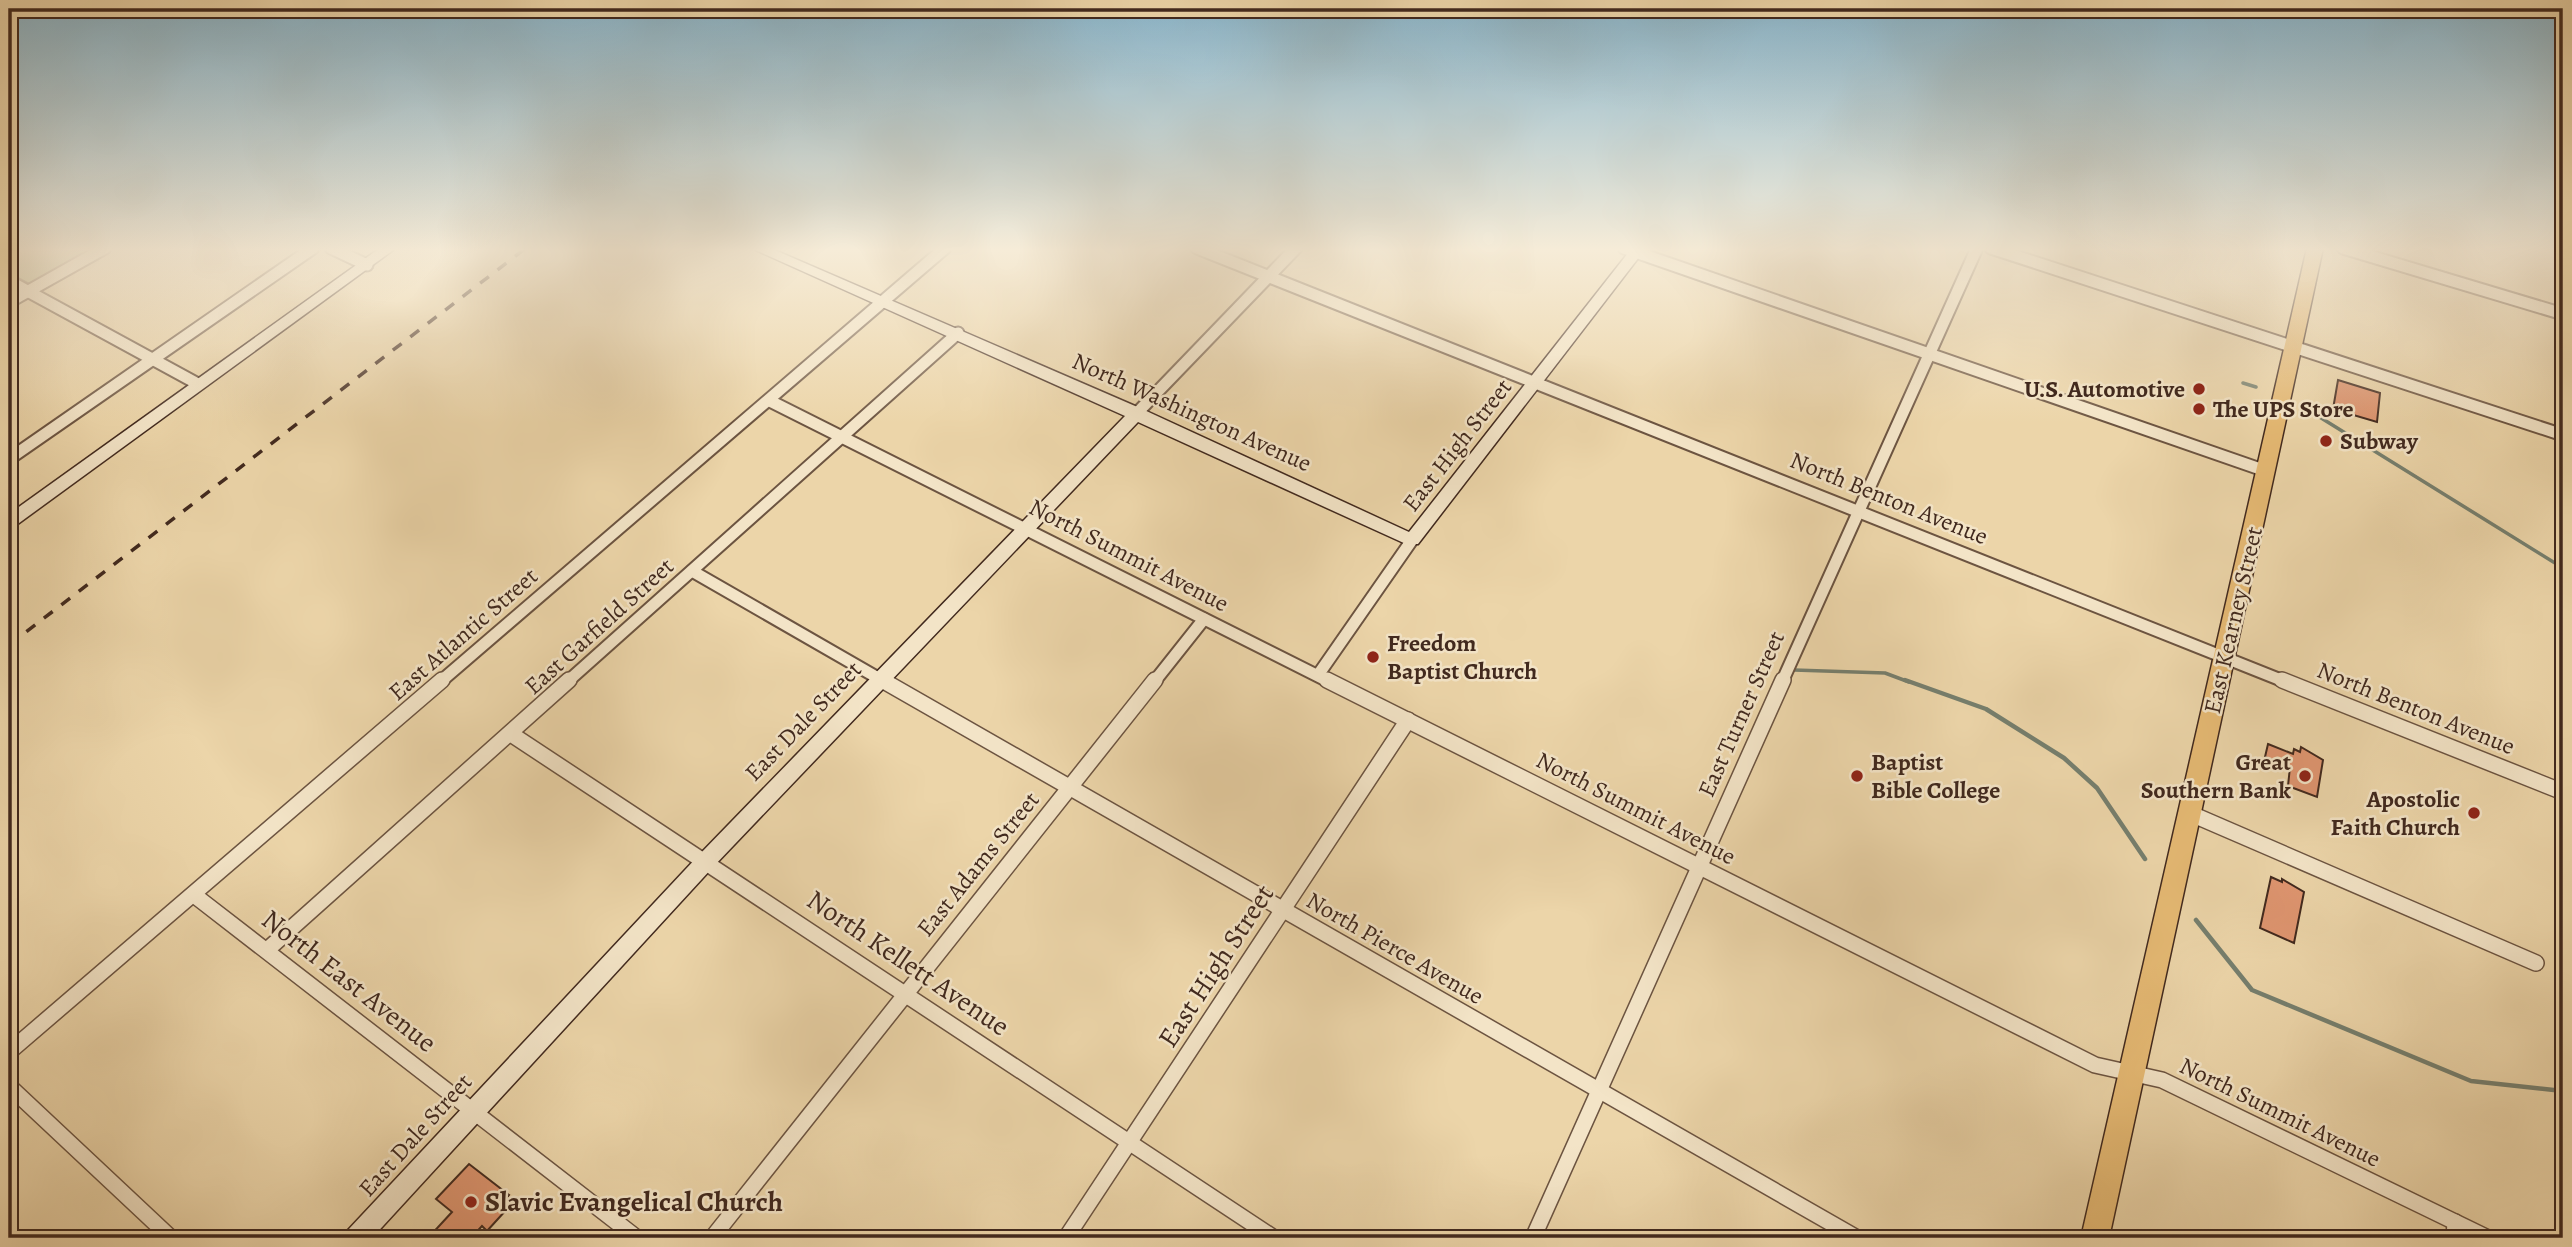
<svg xmlns="http://www.w3.org/2000/svg" width="2572" height="1247" font-family="Alegreya,serif">
<rect width="100%" height="100%" fill="#ecd5a9"/>
<filter id="stains"><feTurbulence type="fractalNoise" baseFrequency=".00286" numOctaves="4"/><feColorMatrix values="0 0 0 0 .2 0 0 0 0 .09 0 0 0 0 .02 0 0 0 .5 -.17"/></filter>
<radialGradient id="worn" r=".72"><stop offset=".6" stop-color="#630" stop-opacity="0"/><stop offset="1" stop-color="#630" stop-opacity=".3"/></radialGradient>
<polygon fill="#b9bd87" stroke="#7d7352" stroke-width="2" points="9,248 97,248 31,285 9,273"/>
<g fill="none" stroke-linecap="round" stroke-linejoin="round">
<g stroke="#767f6e" stroke-width="3.5">
<polyline points="2243,383 2256,387"/>
<polyline points="2305,408 2563,568"/>
<polyline points="1794,670 1885,673 1909,682"/>
</g>
<g stroke="#767f6e" stroke-width="4.5">
<polyline points="1905,680 1986,709 2064,758 2097,788 2145,859"/>
<polyline points="2196,920 2252,990 2471,1081 2563,1091"/>
</g>
</g>
<g fill="#e09671" stroke="#41291e" stroke-width="2">
<polygon points="2338,380 2380,393 2377,422 2333,409"/>
<polygon points="2268,744 2293,754 2294,749 2300,752 2301,747 2323,760 2317,797 2288,786 2290,767 2265,757"/>
<polygon points="2271,877 2282,882 2282,879 2304,892 2294,943 2260,928"/>
<polygon points="469,1164 509,1195 501,1204 507,1209 487,1231 482,1226 471,1238 428,1238 452,1212 436,1199"/>
</g>
<g fill="none" stroke-linecap="round" stroke-linejoin="round">
<g stroke="#6c5441" stroke-width="15">
<g id="street-far1">
<polyline points="331,248 367,265"/>
<polyline points="1197,248 2286,682"/>
<polyline points="1624,248 2266,471"/>
<polyline points="1991,248 2563,435"/>
<polyline points="2343,248 2563,314"/>
<polyline points="9,281 198,384"/>
<polyline points="9,302 105,248"/>
<polyline points="770,401 1330,682"/>
<polyline points="1137,413 1296,248"/>
<polyline points="9,459 313,248"/>
<polyline points="692,571 885,682"/>
<polyline points="1318,675 1412,540"/>
<polyline points="440,682 945,248"/>
<polyline points="567,682 958,333"/>
<polyline points="1154,682 1204,619"/>
<polyline points="1782,682 1977,248"/>
</g>
</g>
<g stroke="#6c5441" stroke-width="18">
<g id="street">
<polyline points="882,680 1857,1238"/>
<polyline points="1327,680 2095,1065 2162,1080 2488,1238"/>
<polyline points="2282,680 2563,792"/>
<polyline points="511,734 1274,1238"/>
<polyline points="2189,813 2536,963"/>
<polyline points="194,895 637,1238"/>
<polyline points="267,950 569,680"/>
<polyline points="9,1052 442,680"/>
<polyline points="9,1086 171,1238"/>
<polyline points="712,1238 1155,680"/>
<polyline points="1066,1238 1408,720"/>
<polyline points="1533,1238 1783,680"/>
<polyline points="2454,1238 2455,1222"/>
</g>
</g>
<g stroke="#41291e" stroke-width="3">
<g id="secondary">
<polygon points="380,248 396,248 15,526 9,528 9,514"/>
<polygon points="751,248 770,248 1142,409 1409,532 1632,248 1646,248 1418,544 1406,544 1138,422 713,867 372,1238 344,1238 348,1230 699,855 1125,416"/>
</g>
</g>
<g stroke="#41291e" stroke-width="3">
<polygon id="primary" points="2307,248 2323,248 2109,1238 2081,1238"/>
</g>
<use href="#street-far1" stroke="#f3e4c7" stroke-width="11"/>
<use href="#street" stroke="#f3e4c7" stroke-width="15"/>
<use href="#secondary" fill="#f3e4c7" fill-rule="evenodd"/>
<use href="#primary" fill="#e6ba74" fill-rule="evenodd"/>
<polyline stroke="#41291e" stroke-width="3.5" stroke-dasharray="11 11" stroke-linecap="butt" points="9,645 526,248"/>
</g>
<linearGradient id="sky" x2="0" y2="1"><stop stop-color="#89b6cd"/><stop offset="0.59" stop-color="#f6ecd8"/><stop offset="1" stop-color="#f6ecd8" stop-opacity="0"/></linearGradient>
<rect width="2572" height="423" fill="url(#sky)"/>
<g fill="#8f2418" stroke="#f3e4c7" stroke-width="2.5">
<circle cx="2199" cy="389" r="7"/>
<circle cx="2199" cy="409" r="7"/>
<circle cx="2326" cy="441" r="7"/>
<circle cx="1373" cy="657" r="7"/>
<circle cx="1857" cy="776" r="7"/>
<circle cx="2305" cy="776" r="7"/>
<circle cx="2474" cy="813" r="7"/>
<circle cx="471" cy="1202" r="7"/>
</g>
<g text-anchor="middle" dominant-baseline="central" stroke-width="5" stroke-linejoin="round" paint-order="stroke">
<g font-size="24" font-weight="bold" fill="#41291e" stroke="#f3e4c7" text-anchor="start">
<text x="2185" y="389" text-anchor="end">U.S. Automotive</text>
<text x="2213" y="409">The UPS Store</text>
<text x="2340" y="441">Subway</text>
<text x="1387" y="643">Freedom<tspan x="1387" dy="28">Baptist Church</tspan></text>
<text x="1871" y="762">Baptist<tspan x="1871" dy="28">Bible College</tspan></text>
<text x="2291" y="762" text-anchor="end">Great<tspan x="2291" dy="28">Southern Bank</tspan></text>
<text x="2460" y="799" text-anchor="end">Apostolic<tspan x="2460" dy="28">Faith Church</tspan></text>
</g>
<g font-size="24" fill="#41291e" stroke="#f3e4c7">
<text transform="translate(1192 412) rotate(24)">North Washington Avenue</text>
<text transform="translate(1457 445) rotate(-52)">East High Street</text>
<text transform="translate(1889 498) rotate(22)">North Benton Avenue</text>
<text transform="translate(1129 555) rotate(27)">North Summit Avenue</text>
<text transform="translate(2233 620) rotate(-77)">East Kearney Street</text>
<text transform="translate(599 626) rotate(-42)">East Garfield Street</text>
<text transform="translate(463 634) rotate(-41)">East Atlantic Street</text>
<text transform="translate(2416 708) rotate(22)">North Benton Avenue</text>
<text transform="translate(1741 714) rotate(-66)">East Turner Street</text>
<text transform="translate(803 721) rotate(-46)">East Dale Street</text>
<text transform="translate(1636 808) rotate(27)">North Summit Avenue</text>
<text transform="translate(978 864) rotate(-51)">East Adams Street</text>
<text transform="translate(1395 948) rotate(30)">North Pierce Avenue</text>
<text transform="translate(2280 1112) rotate(26)">North Summit Avenue</text>
<text transform="translate(415 1135) rotate(-48)">East Dale Street</text>
</g>
<g font-size="28" fill="#41291e" stroke="#f3e4c7">
<text transform="translate(908 963) rotate(34)">North Kellett Avenue</text>
<text transform="translate(1216 966) rotate(-57)">East High Street</text>
<text transform="translate(349 981) rotate(38)">North East Avenue</text>
</g>
<g font-size="28" font-weight="bold" fill="#41291e" stroke="#f3e4c7" text-anchor="start">
<text x="485" y="1202">Slavic Evangelical Church</text>
</g>
</g>
<rect width="2572" height="1247" fill="none" stroke="#ecd5a9" stroke-width="35"/>
<rect x="10" y="10" width="2551" height="1226" fill="none" stroke="#41291e" stroke-width="3.5"/>
<rect x="18" y="18" width="2537" height="1212" fill="none" stroke="#41291e" stroke-width="2"/>
<rect width="100%" height="100%" filter="url(#stains)"/>
<rect width="100%" height="100%" fill="url(#worn)"/>
</svg>
